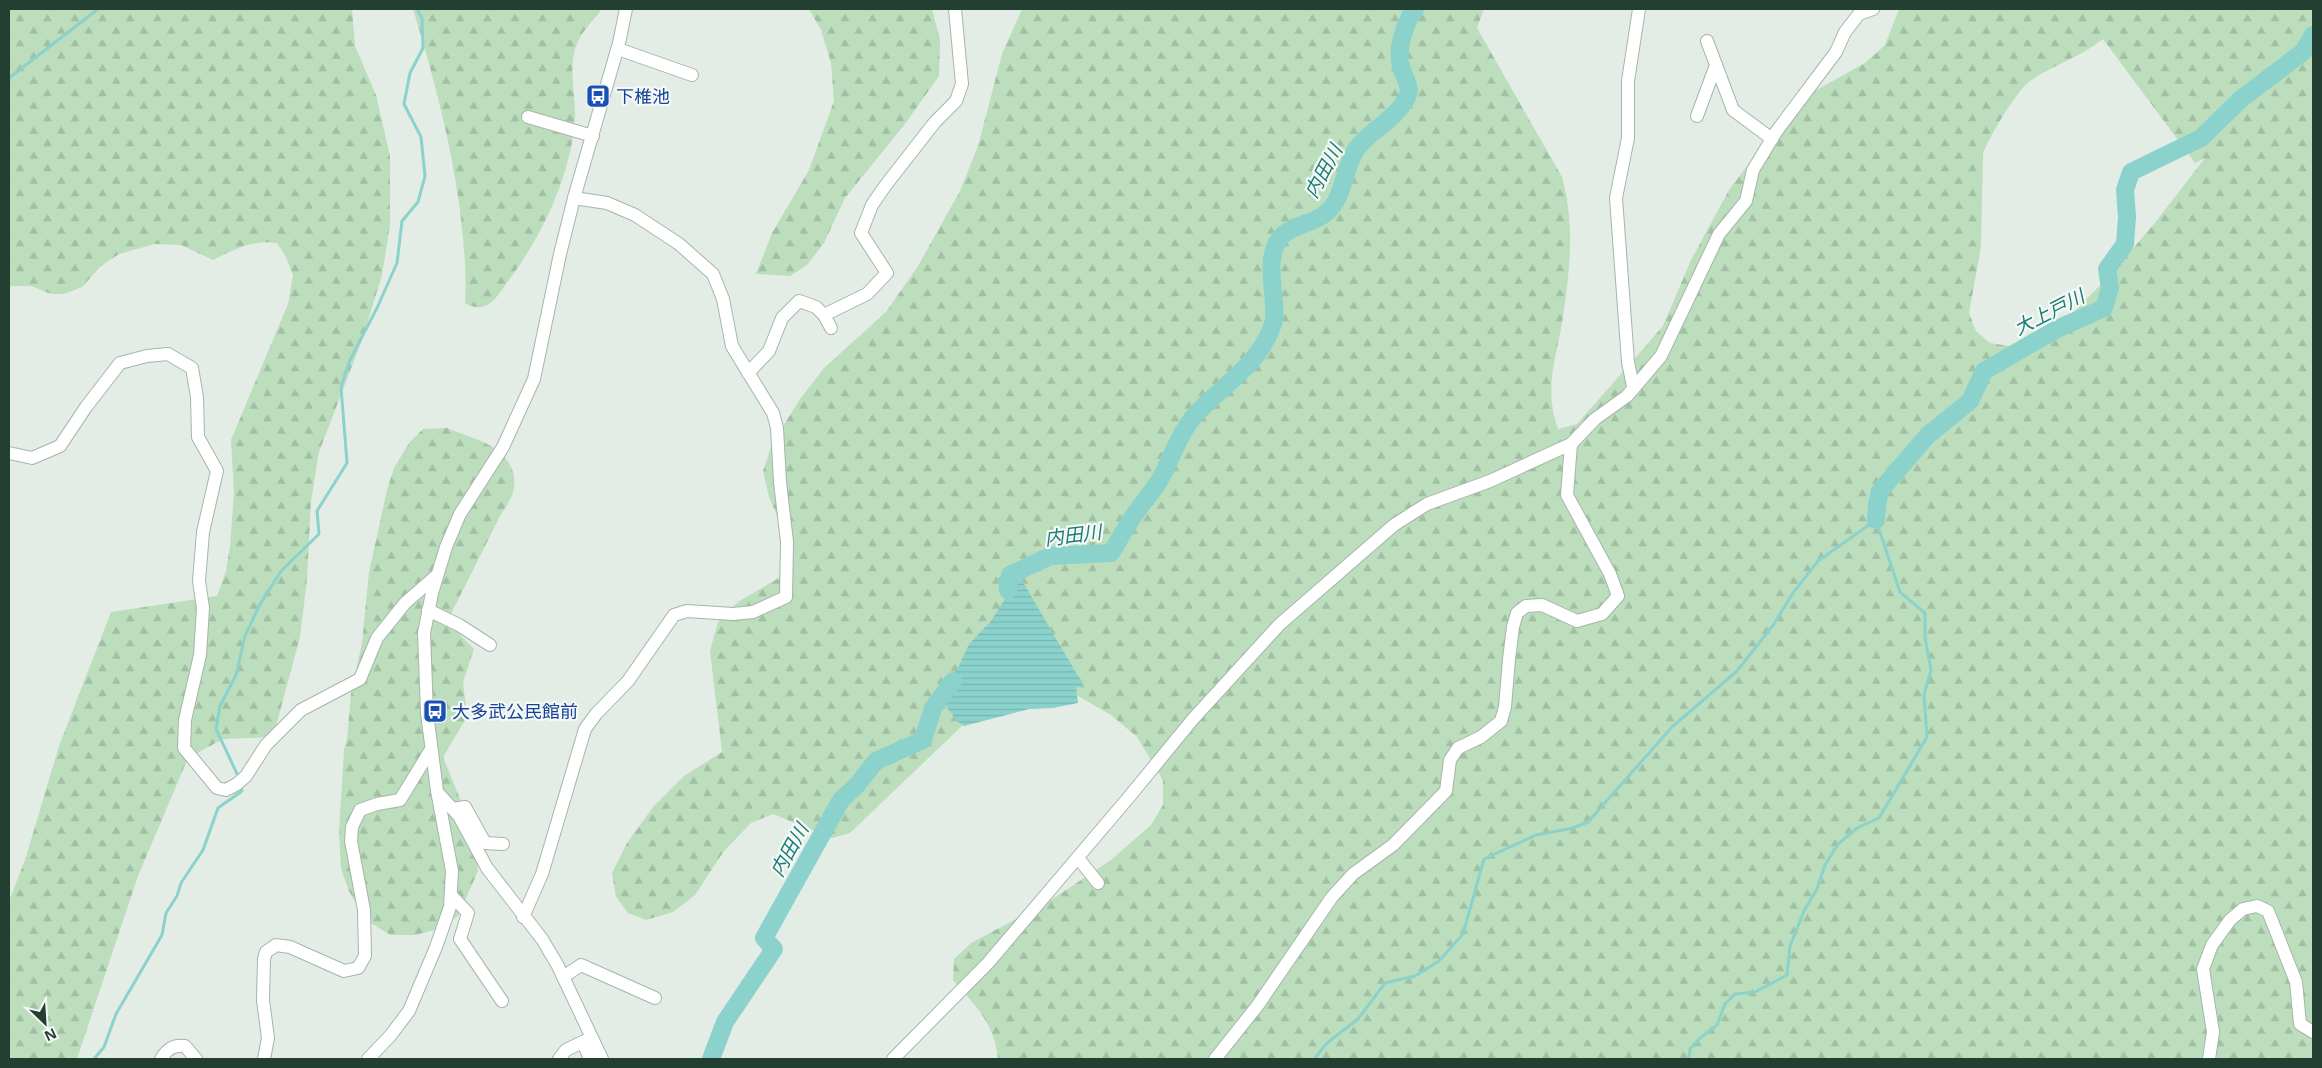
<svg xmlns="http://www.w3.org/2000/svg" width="2322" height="1068" font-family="'Noto Sans','Noto Sans JP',sans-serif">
<defs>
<pattern id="forest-firs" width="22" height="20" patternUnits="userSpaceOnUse" patternTransform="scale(1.25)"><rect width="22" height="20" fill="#bcdebd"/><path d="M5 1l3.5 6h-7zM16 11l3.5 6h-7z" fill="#a1c0a3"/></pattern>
<pattern id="water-rules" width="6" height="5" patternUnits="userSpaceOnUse" patternTransform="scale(1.25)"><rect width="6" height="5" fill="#8bd2cd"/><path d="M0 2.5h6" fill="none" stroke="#78b5b0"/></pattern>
</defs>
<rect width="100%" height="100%" fill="#e3ede6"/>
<g fill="url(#forest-firs)" fill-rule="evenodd">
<path d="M9,9h343l3,37 21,49 14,61v69l-8,50 -20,65 -43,112 -8,49 -4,79 -7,57 -27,100 -50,2 -35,19 -50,118 -61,183h-68v-158l16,-41 34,-114 52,-134 106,-16 9,-25 4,-25 4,-53 -3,-53 57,-136 5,-29 -7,-18 -9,-14c-24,-4 -43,7 -64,17l-32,-15 -26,-1 -36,10 -18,12 -19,21 -18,7h-13l-20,-8h-22z"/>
<path d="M413,9h189c-8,11 -22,24 -26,37 -8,22 0,49 -1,72 -4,59 -34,120 -69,166 -11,16 -21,31 -41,19 2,-34 -2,-67 -6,-100 -10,-69 -26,-128 -46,-194z"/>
<polygon points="809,9 932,9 940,40 939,76 905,124 845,198 824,243 807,265 790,276 756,274 772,233 809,170 834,101 831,63 821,30"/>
<path d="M1022,9h462l-7,19 85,149c13,47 8,92 1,140 -6,41 -20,69 -5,112l19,-5 86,-98 28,-66 38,-70 55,-73 20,-20 61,-34 20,-18 14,-36h414v1050h-1315c-3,-35 -23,-54 -45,-79l1,-21 17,-16 77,-41 63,-42 40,-35 12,-20v-25l-26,-43 -26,-22 -33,-19 -27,-8 -88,37 -113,108 -18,5 -59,-24 -22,9 -27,28 -29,44 -22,17 -27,8 -18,-7 -12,-16 -4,-24 15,-30 26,-36 31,-31 38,-24 -12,-101 8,-29 20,-20 39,-23 13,-12 -6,-35 -15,-35 -6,-26 9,-27 28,-45 24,-31 62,-56 32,-46 42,-75 18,-45 24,-92zM2103,39l92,124 10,-5 -51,66 -41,48 -46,47 -27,18 -31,9 -19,-3 -14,-12 -7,-18 12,-66 2,-93c6,-17 32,-61 46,-72 23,-17 52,-25 74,-43z"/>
<path d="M447,428c12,5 41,14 50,22 24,20 21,42 4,64l-54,108 27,27 -11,33 4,35 -24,40 33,81 2,33 -20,45 -17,12 -25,7h-26l-25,-16 -16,-28 -8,-22 -2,-38 5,-81 3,-11 4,-45 11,-51 7,-71 18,-82 7,-22 15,-25 14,-14z"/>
</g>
<polygon fill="url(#water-rules)" points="1013,565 1085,688 1076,687 1078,703 1053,708 1029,709 964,726 958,722 938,696 959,666 969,644 991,621 1005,599 997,580"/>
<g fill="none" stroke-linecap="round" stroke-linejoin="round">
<g stroke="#8bd2cd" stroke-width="3">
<polyline points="9,78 98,9"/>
<polyline points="239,778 216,729 220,706 236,675 245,636 259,606 281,571 319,534 317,511 347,463 341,387 349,362 377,308 397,263 402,221 418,202 425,176 421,137 404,104 410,73 423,48 422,18 417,9"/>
<polyline points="94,1059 104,1047 116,1014 162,935 166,913 177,896 181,883 203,850 218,808 242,791 241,786"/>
<polyline points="1314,1059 1327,1043 1358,1019 1385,983 1415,976 1439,961 1463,934 1484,859 1536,835 1573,828 1588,822 1672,727 1737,671 1774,624 1793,593 1818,561 1876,520 1900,592 1925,613 1925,638 1931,670 1924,695 1927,737 1879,818 1857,828 1838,844 1825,865 1817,889 1804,911 1790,946 1787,975 1755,992 1735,994 1725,1004 1717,1025 1699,1039 1690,1049 1689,1059"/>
</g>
<g stroke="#8bd2cd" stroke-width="18">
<polyline points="1876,520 1877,505 1880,491 1927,436 1970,401 1984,371 2057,329 2104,308 2110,288 2107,269 2125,244 2127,217 2125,190 2131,172 2201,138 2241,99 2303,52 2313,35"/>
<path d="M1008,590l2,-15 40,-19 61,-3c9,-14 16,-29 26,-42 7,-10 16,-20 22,-30 12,-20 18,-43 32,-61 21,-26 52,-44 71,-73 4,-7 11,-19 12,-28 3,-26 -11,-58 6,-81 11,-14 33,-13 46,-25 17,-14 17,-39 27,-58 11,-22 39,-32 52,-54 9,-13 -1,-22 -4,-35 -5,-16 4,-44 14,-57"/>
<polyline points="711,1059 725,1022 774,949 764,938 841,800 857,785 876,761 923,740 933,708 953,681"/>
</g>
<g stroke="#a5b5ac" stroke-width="14">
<g id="minor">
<polyline points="1707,41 1733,110 1772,139"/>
<polyline points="618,49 692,75"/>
<polyline points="1697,116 1716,65"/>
<polyline points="528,117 593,136"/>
<polyline points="824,315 831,328"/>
<polyline points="748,373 769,351 782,318 799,301 816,307 824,315 867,294 887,273 861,233 872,205 885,186 935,122 956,101 962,84 955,9"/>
<polyline points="1633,386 1628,362 1616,198 1628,138 1628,81 1639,9"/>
<polyline points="9,453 32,458 60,446 86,407 120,363 147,356 168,354 192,368 197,397 198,437 217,471 203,532 199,581 203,608 200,655 185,720 184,748 217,788 226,790 237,784 246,776 266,745 301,710 360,679 377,638 405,603 436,576"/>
<polyline points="428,610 459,625 490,645"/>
<polyline points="438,793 459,816 487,868 542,939 558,966 602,1059"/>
<polyline points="453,809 465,807 485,843 503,844"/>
<polyline points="1078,858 1098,883"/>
<polyline points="451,895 468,913 460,939 502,1001"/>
<polyline points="523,917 542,874 585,729 596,714 628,681 674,615 687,611 733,614 753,612 786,597 787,542 780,482 777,428 773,413 732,346 723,299 713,274 679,244 635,215 607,203 574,198"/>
<polyline points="563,977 581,965 655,998"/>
<polyline points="583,1042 590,1059"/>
<path d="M161,1059c6,-10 12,-14 24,-13l11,13"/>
<polyline points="264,1059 268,1038 263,1000 264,959 266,952 276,945 290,947 344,971 358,968 365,956 364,910 351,841 352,827 360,810 377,804 400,800 430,751"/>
<polyline points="368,1059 390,1036 409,1011 436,947 450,907 452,871 437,791 427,713 424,633 432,593 446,547 460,514 503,447 534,379 560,254 574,198 619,43 626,9"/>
<polyline points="559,1059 566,1050 591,1038"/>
<polyline points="893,1059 988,963 1129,797 1193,719 1280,624 1394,525 1427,504 1490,481 1571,444 1595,419 1627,396 1661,356 1719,234 1746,201 1753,170 1776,132 1836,52 1845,32 1859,14 1873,9"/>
<polyline points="1215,1059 1258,1005 1332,897 1353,874 1393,845 1446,791 1450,760 1458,748 1481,737 1501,721 1505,707 1509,659 1513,627 1517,613 1526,606 1542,605 1577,621 1602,614 1618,596 1610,574 1567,495 1571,444"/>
<polyline points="2209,1059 2213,1032 2203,969 2212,945 2230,920 2243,909 2257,906 2268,911 2296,982 2300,1024 2313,1032"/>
</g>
</g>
<use href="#minor" stroke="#fff" stroke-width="12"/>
</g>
<defs>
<g id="bus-square" transform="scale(1.25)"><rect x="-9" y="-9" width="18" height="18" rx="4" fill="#1a4fb4" stroke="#f4f9f5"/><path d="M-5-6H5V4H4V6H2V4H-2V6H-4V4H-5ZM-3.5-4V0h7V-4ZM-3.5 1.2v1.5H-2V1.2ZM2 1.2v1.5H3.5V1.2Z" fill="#fff"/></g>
</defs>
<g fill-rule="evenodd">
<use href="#bus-square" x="598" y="96"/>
<use href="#bus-square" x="435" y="711"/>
</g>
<g text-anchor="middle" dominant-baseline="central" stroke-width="4.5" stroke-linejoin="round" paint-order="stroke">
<g font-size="18" fill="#164399" stroke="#f4f9f5" text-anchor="start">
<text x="616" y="96">下椎池</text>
<text x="452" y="711">大多武公民館前</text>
</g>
<g font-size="19" font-style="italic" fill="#1b7c76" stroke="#f4f9f5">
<text transform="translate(1323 171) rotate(-62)">内田川</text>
<text transform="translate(2049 312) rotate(-27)">大上戸川</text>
<text transform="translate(1073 535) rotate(-7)">内田川</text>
<text transform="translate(789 850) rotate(-61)">内田川</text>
</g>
</g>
<rect width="2322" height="1068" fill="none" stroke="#223f31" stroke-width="20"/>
<g transform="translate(45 1023) rotate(155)" stroke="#f4f9f5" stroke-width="4" paint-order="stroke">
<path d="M0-4L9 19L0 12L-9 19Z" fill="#223f31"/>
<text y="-8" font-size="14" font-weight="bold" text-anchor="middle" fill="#223f31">N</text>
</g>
</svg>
